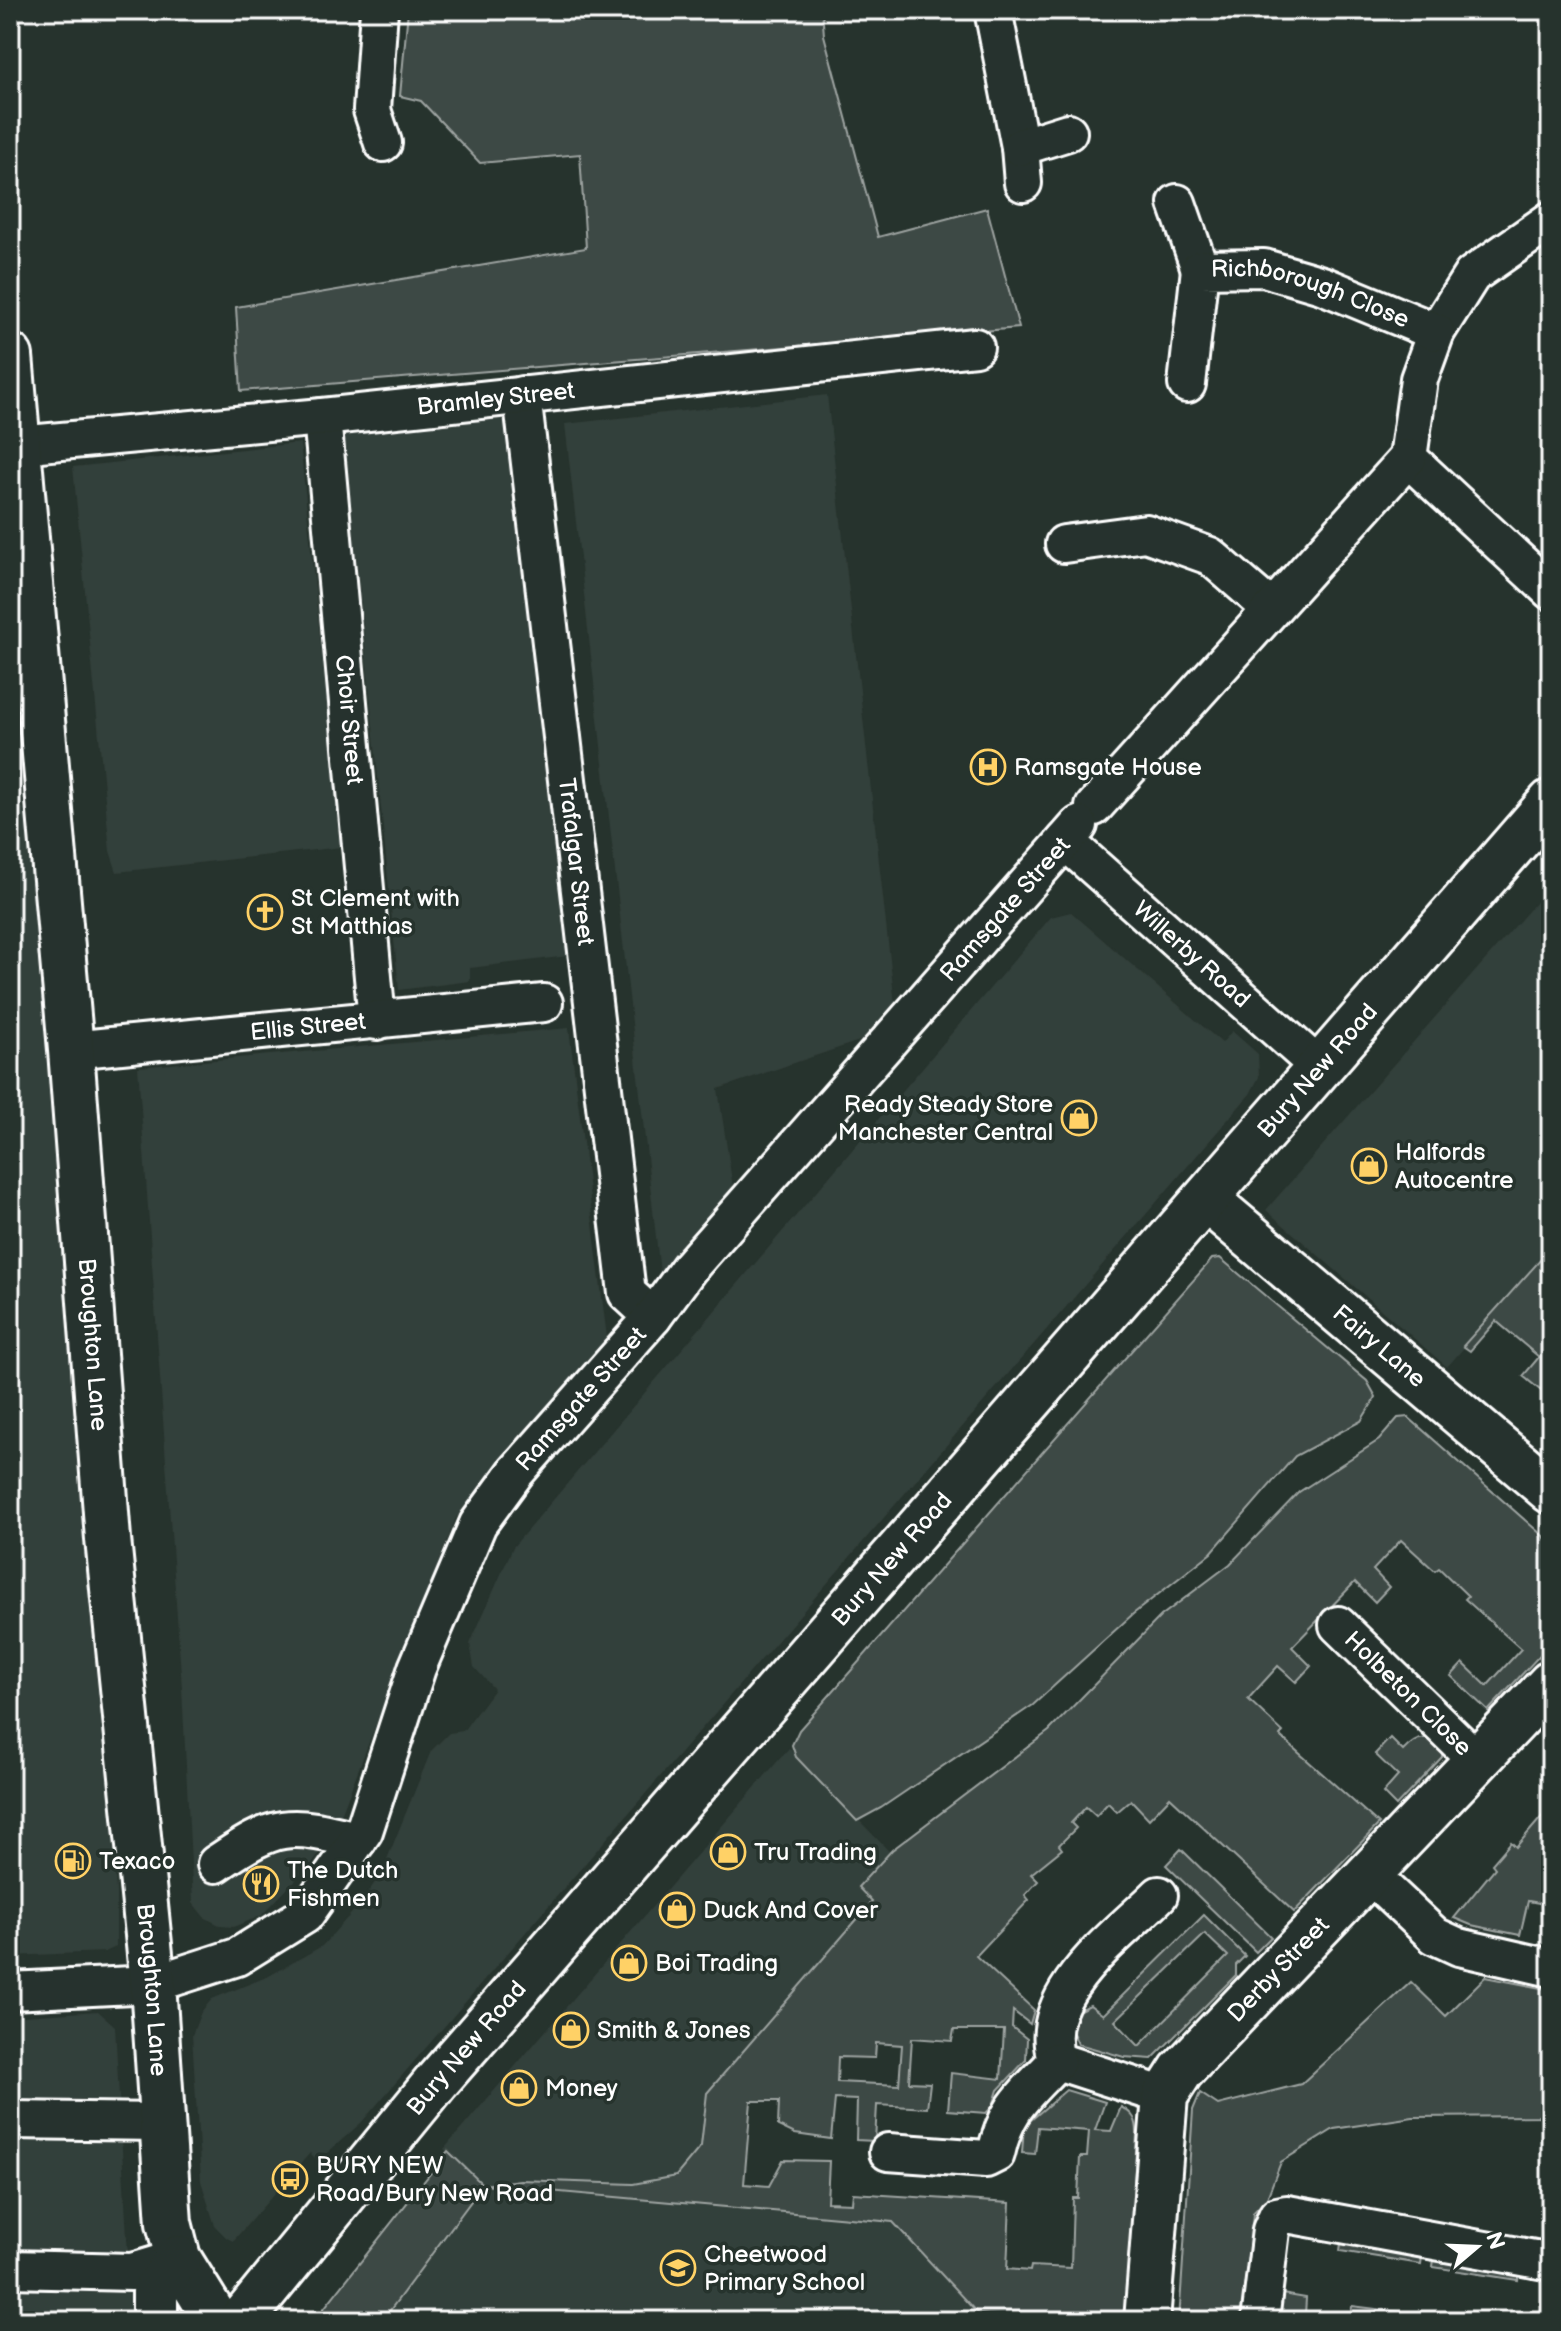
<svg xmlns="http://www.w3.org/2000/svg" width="1561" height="2331" font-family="'Balsamiq Sans',sans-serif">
<rect width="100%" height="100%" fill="#26332d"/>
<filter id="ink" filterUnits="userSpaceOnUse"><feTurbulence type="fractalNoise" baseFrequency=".0125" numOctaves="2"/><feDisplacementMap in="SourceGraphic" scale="16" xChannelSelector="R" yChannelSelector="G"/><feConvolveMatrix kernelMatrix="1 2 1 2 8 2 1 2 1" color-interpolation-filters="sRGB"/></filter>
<g filter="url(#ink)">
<g fill="#333f3a">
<polygon points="827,395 896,1014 877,1035 718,1089 734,1194 660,1273 565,424"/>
<polygon points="507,418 568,956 470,968 470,981 399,990 344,434"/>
<polygon points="300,443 342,847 117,872 110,851 73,467"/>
<polygon points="10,714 19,805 40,821 98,1525 116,1892 116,1947 105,1952 10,1956"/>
<polygon points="1551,885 1551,1249 1447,1367 1266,1210"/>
<polygon points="1071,912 1222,1043 1232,1031 1258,1054 1259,1077 1250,1094 361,2123 318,2161 310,2153 233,2241 227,2238 215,2226 201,2181 192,2035 201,2012 212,1999 269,1976 322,1946 359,1905 381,1874 431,1751 449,1733 463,1731 494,1689 474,1667 470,1644 513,1547 1051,917"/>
<polygon points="569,1028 608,1346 456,1518 342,1812 316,1859 261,1916 233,1927 221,1926 204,1917 193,1903 182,1688 138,1067"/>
<polygon points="789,1748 914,1877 751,2101 742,2206 893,2222 978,2314 1055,2321 382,2321 482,2185 444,2149"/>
<polygon points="98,2011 115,2026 128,2255 134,2290 132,2321 10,2321 10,2017"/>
</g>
<g fill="#3e4944" stroke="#9ea4a2" stroke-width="2" fill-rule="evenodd">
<polygon points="408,10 822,10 824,35 878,237 987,208 1019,328 241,391 236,307 586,248 580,154 480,163 421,101 400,96"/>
<polygon points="1551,1248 1551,1387 1545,1394 1523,1376 1539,1357 1496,1321 1470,1351 1463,1346"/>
<polygon points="1220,1258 1367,1381 1376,1397 1361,1421 1295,1456 1211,1553 1133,1614 1033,1705 881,1808 857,1821 796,1757 792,1745 799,1730 1212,1259"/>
<path d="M1408,1417l143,126v100l-63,68 -37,-35 12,-13 24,23 34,-37 -56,-50 3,-3 -29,-28 -4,3 -34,-31 -28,30 16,17 -14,15 -20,-20 -63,65 19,19 -15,16 -18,-16 -30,33 35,33 -3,4 99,88 -85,88 -124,-115 -21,22 -18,-19 -14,12 -9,-9 -12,13 -10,-9 -15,16 5,5 -17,17 3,4 -31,25 7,7 -13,14 4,5 -53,56 58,54 -4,14 -17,-13 -1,16 15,12 -1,21 -28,30 -5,16 -7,7 -38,-3 3,-37 50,6 3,-49h-50l-2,11 -40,-3 -3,44 21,1 -3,25 -50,-3 -2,36 -19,-1 1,-40 -22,-1 -4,40 -36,-5 -17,-8 1,-25h-28l-7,83 25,2 14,-26 46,1 -2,41 25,1 1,-10 157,10 -3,66 23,2 1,-5 40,2 2,-70h5l2,-41h7l2,-26 -51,-4 -3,27 -13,-1 2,-27 42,-36 39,12 -10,28 16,1 10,-24c13,7 16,13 16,27l-11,187h-71l-77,-7 -85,-92 -410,-37 -101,136h-68l134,-170 35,34 37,-5 113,4 43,-8 25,-30 6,-53 165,-191 -14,-15 34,-37 157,-119 112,-115 69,-52 69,-72 80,-52 19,-22zM876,2043l26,2 -3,40 -62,-3 1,-25 37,1z"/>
<path d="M1390,1738l13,13c15,-16 25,-17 39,0v6l-46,49 -13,-13 15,-17 -23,-22z"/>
<polygon points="1551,1806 1551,1905 1528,1901 1520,1935 1471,1925 1454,1918 1495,1868 1492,1864 1511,1842 1516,1847"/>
<polygon points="1181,1849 1271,1937 1256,1952 1166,1865"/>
<path d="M1204,1915l41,41 -9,9v10l-84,84 -28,-2 -46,-13 -6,-13 6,-20 12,-6 13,10zM1205,1934l23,22 -89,90 -24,-25z"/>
<polygon points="1485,1977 1551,1990 1551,2116 1413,2117 1334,2129 1281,2162 1267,2198 1253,2213 1245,2321 1179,2321 1193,2110 1200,2093 1218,2105 1301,2084 1411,1982 1446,2016"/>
<polygon points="1341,2243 1422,2257 1421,2264 1340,2251"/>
<polygon points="1434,2259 1519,2273 1518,2280 1433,2267"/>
<polygon points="1282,2294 1306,2298 1305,2315 1300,2315 1299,2321 1279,2321"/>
<polygon points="1352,2306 1401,2312 1400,2321 1350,2321"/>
</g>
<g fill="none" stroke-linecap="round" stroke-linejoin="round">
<g stroke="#fff" stroke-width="42">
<g id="minor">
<polyline points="379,10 372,110 383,143"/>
<polyline points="993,10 1020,147 1023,183"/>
<polyline points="1020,147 1068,132"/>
<polyline points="1177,203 1200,269"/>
<polyline points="1551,220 1472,275 1436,332 1419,379 1408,458 1551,591"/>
<path id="s1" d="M1187,384l13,-115 64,-1 58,17 114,47"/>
<path id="s2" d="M522,395l105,898 26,24"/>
<path id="s3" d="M322,417l55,604"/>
<path id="s4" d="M18,445l304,-28 653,-70"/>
<polyline points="1064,544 1146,533 1210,556 1270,608"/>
<polyline points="1094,807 1408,458"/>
<path id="s5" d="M1065,841l254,226"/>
<path id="s6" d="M71,1050l473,-47"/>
<path id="s7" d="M1338,1625l139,135"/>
<path d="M216,1864c62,-42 70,-41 142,-24"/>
<polyline points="1367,1872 1435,1936 1459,1947 1551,1968"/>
<path d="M1159,1895c-41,41 -127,101 -102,166l108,35"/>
<path id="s8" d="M10,1991l143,-7 84,-27 68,-42 59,-84 53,-163 61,-144 38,-52 137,-155 36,-49 390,-443"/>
<polyline points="10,2120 161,2122"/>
<path d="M888,2152l98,7 10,-5c10,-47 30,-60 61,-93"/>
<polyline points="10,2269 132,2272 178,2258"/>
<polyline points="1260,2321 1271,2230 1277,2216 1287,2214 1551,2262"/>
</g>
</g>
<g stroke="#fff" stroke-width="50">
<g id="tertiary">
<path id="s9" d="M10,356l61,694 37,489 45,445 16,239 9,35 39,63"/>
<path id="s10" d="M1207,1200l344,291"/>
<polyline points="155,2321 155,2292 178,2258"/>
<path id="s11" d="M1147,2321l18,-225 16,-25 370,-388"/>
</g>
</g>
<g stroke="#fff" stroke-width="50">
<g id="trunk">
<path id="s12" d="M241,2321l196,-240 1114,-1279"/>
</g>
</g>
<use href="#minor" stroke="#26332d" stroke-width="36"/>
<use href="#tertiary" stroke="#26332d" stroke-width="44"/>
<use href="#trunk" stroke="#26332d" stroke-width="44"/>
</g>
</g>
<defs>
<g id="hospital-ring" transform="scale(1.8)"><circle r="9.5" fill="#26332d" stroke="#ffd166" stroke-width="1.5"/><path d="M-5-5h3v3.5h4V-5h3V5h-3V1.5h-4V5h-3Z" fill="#ffd166"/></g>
<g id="church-ring" transform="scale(1.8)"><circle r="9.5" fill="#26332d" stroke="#ffd166" stroke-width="1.5"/><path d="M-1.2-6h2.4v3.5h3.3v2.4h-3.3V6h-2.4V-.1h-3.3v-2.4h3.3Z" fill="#ffd166"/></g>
<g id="shop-ring" transform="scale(1.8)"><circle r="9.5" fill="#26332d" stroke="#ffd166" stroke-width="1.5"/><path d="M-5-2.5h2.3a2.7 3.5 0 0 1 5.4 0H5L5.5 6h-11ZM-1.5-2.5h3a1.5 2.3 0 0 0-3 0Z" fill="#ffd166"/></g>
<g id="fuel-ring" transform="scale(1.8)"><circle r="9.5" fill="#26332d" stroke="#ffd166" stroke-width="1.5"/><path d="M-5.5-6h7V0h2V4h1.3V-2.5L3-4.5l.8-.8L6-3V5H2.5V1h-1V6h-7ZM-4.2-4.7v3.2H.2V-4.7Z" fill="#ffd166"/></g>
<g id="restaurant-ring" transform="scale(1.8)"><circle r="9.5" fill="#26332d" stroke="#ffd166" stroke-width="1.5"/><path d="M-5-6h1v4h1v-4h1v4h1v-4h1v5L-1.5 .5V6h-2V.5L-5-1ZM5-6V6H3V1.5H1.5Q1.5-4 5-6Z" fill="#ffd166"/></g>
<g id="bus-ring" transform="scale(1.8)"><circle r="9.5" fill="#26332d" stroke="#ffd166" stroke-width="1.5"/><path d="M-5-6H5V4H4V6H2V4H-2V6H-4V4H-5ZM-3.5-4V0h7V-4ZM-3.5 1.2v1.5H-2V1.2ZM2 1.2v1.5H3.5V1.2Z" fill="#ffd166"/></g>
<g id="school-ring" transform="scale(1.8)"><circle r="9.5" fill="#26332d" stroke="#ffd166" stroke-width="1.5"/><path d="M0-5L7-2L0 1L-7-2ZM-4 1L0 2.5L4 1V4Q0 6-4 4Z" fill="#ffd166"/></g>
</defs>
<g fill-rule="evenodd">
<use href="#hospital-ring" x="988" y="767"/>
<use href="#church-ring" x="265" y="912"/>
<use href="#shop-ring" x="1079" y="1118"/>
<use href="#shop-ring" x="1369" y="1166"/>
<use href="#shop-ring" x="728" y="1852"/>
<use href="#fuel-ring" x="73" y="1861"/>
<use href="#restaurant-ring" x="261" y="1884"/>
<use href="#shop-ring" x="677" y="1910"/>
<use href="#shop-ring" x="629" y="1963"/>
<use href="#shop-ring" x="571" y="2030"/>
<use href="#shop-ring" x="519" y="2088"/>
<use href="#bus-ring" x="290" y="2179"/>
<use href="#school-ring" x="678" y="2268"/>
</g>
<g text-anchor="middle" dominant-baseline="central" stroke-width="7" stroke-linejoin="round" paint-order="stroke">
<g font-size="24" fill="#fff" stroke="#26332d">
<text stroke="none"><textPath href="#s1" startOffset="230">Richborough Close</textPath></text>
<text stroke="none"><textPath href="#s4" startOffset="480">Bramley Street</textPath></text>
<text stroke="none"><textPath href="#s3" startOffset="304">Choir Street</textPath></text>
<text stroke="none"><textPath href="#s2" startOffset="470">Trafalgar Street</textPath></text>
<text stroke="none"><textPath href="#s8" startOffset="1552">Ramsgate Street</textPath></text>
<text stroke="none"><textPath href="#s5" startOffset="170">Willerby Road</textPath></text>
<text stroke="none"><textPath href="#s6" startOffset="238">Ellis Street</textPath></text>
<text stroke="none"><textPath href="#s12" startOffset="1650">Bury New Road</textPath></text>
<text stroke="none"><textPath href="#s9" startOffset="992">Broughton Lane</textPath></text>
<text stroke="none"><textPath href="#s10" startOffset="226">Fairy Lane</textPath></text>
<text stroke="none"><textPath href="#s8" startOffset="904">Ramsgate Street</textPath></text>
<text stroke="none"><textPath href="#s12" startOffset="1002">Bury New Road</textPath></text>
<text stroke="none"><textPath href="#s7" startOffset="98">Holbeton Close</textPath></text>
<text stroke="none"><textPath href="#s11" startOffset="396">Derby Street</textPath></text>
<text stroke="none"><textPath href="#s9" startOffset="1640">Broughton Lane</textPath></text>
<text stroke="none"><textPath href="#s12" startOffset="354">Bury New Road</textPath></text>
</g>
<g font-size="24" fill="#fff" stroke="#26332d" text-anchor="start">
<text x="1014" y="767">Ramsgate House</text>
<text x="291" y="898">St Clement with<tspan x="291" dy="28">St Matthias</tspan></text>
<text x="1053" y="1104" text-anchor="end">Ready Steady Store<tspan x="1053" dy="28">Manchester Central</tspan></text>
<text x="1395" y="1152">Halfords<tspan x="1395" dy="28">Autocentre</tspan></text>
<text x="754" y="1852">Tru Trading</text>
<text x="99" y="1861">Texaco</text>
<text x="287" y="1870">The Dutch<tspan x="287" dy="28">Fishmen</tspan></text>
<text x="703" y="1910">Duck And Cover</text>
<text x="655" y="1963">Boi Trading</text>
<text x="597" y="2030">Smith &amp; Jones</text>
<text x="545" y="2088">Money</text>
<text x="316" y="2165">BURY NEW<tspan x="316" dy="28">Road/Bury New Road</tspan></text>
<text x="704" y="2254">Cheetwood<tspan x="704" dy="28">Primary School</tspan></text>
</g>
</g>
<rect width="1561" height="2331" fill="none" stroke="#26332d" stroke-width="40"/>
<rect x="20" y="20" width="1521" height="2291" fill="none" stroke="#fff" stroke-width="3" filter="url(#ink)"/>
<g transform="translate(1477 2247) rotate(71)" stroke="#26332d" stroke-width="6" paint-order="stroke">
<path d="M0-6L14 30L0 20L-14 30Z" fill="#ffffff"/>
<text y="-12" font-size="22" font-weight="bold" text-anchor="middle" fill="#ffffff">N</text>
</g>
</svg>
